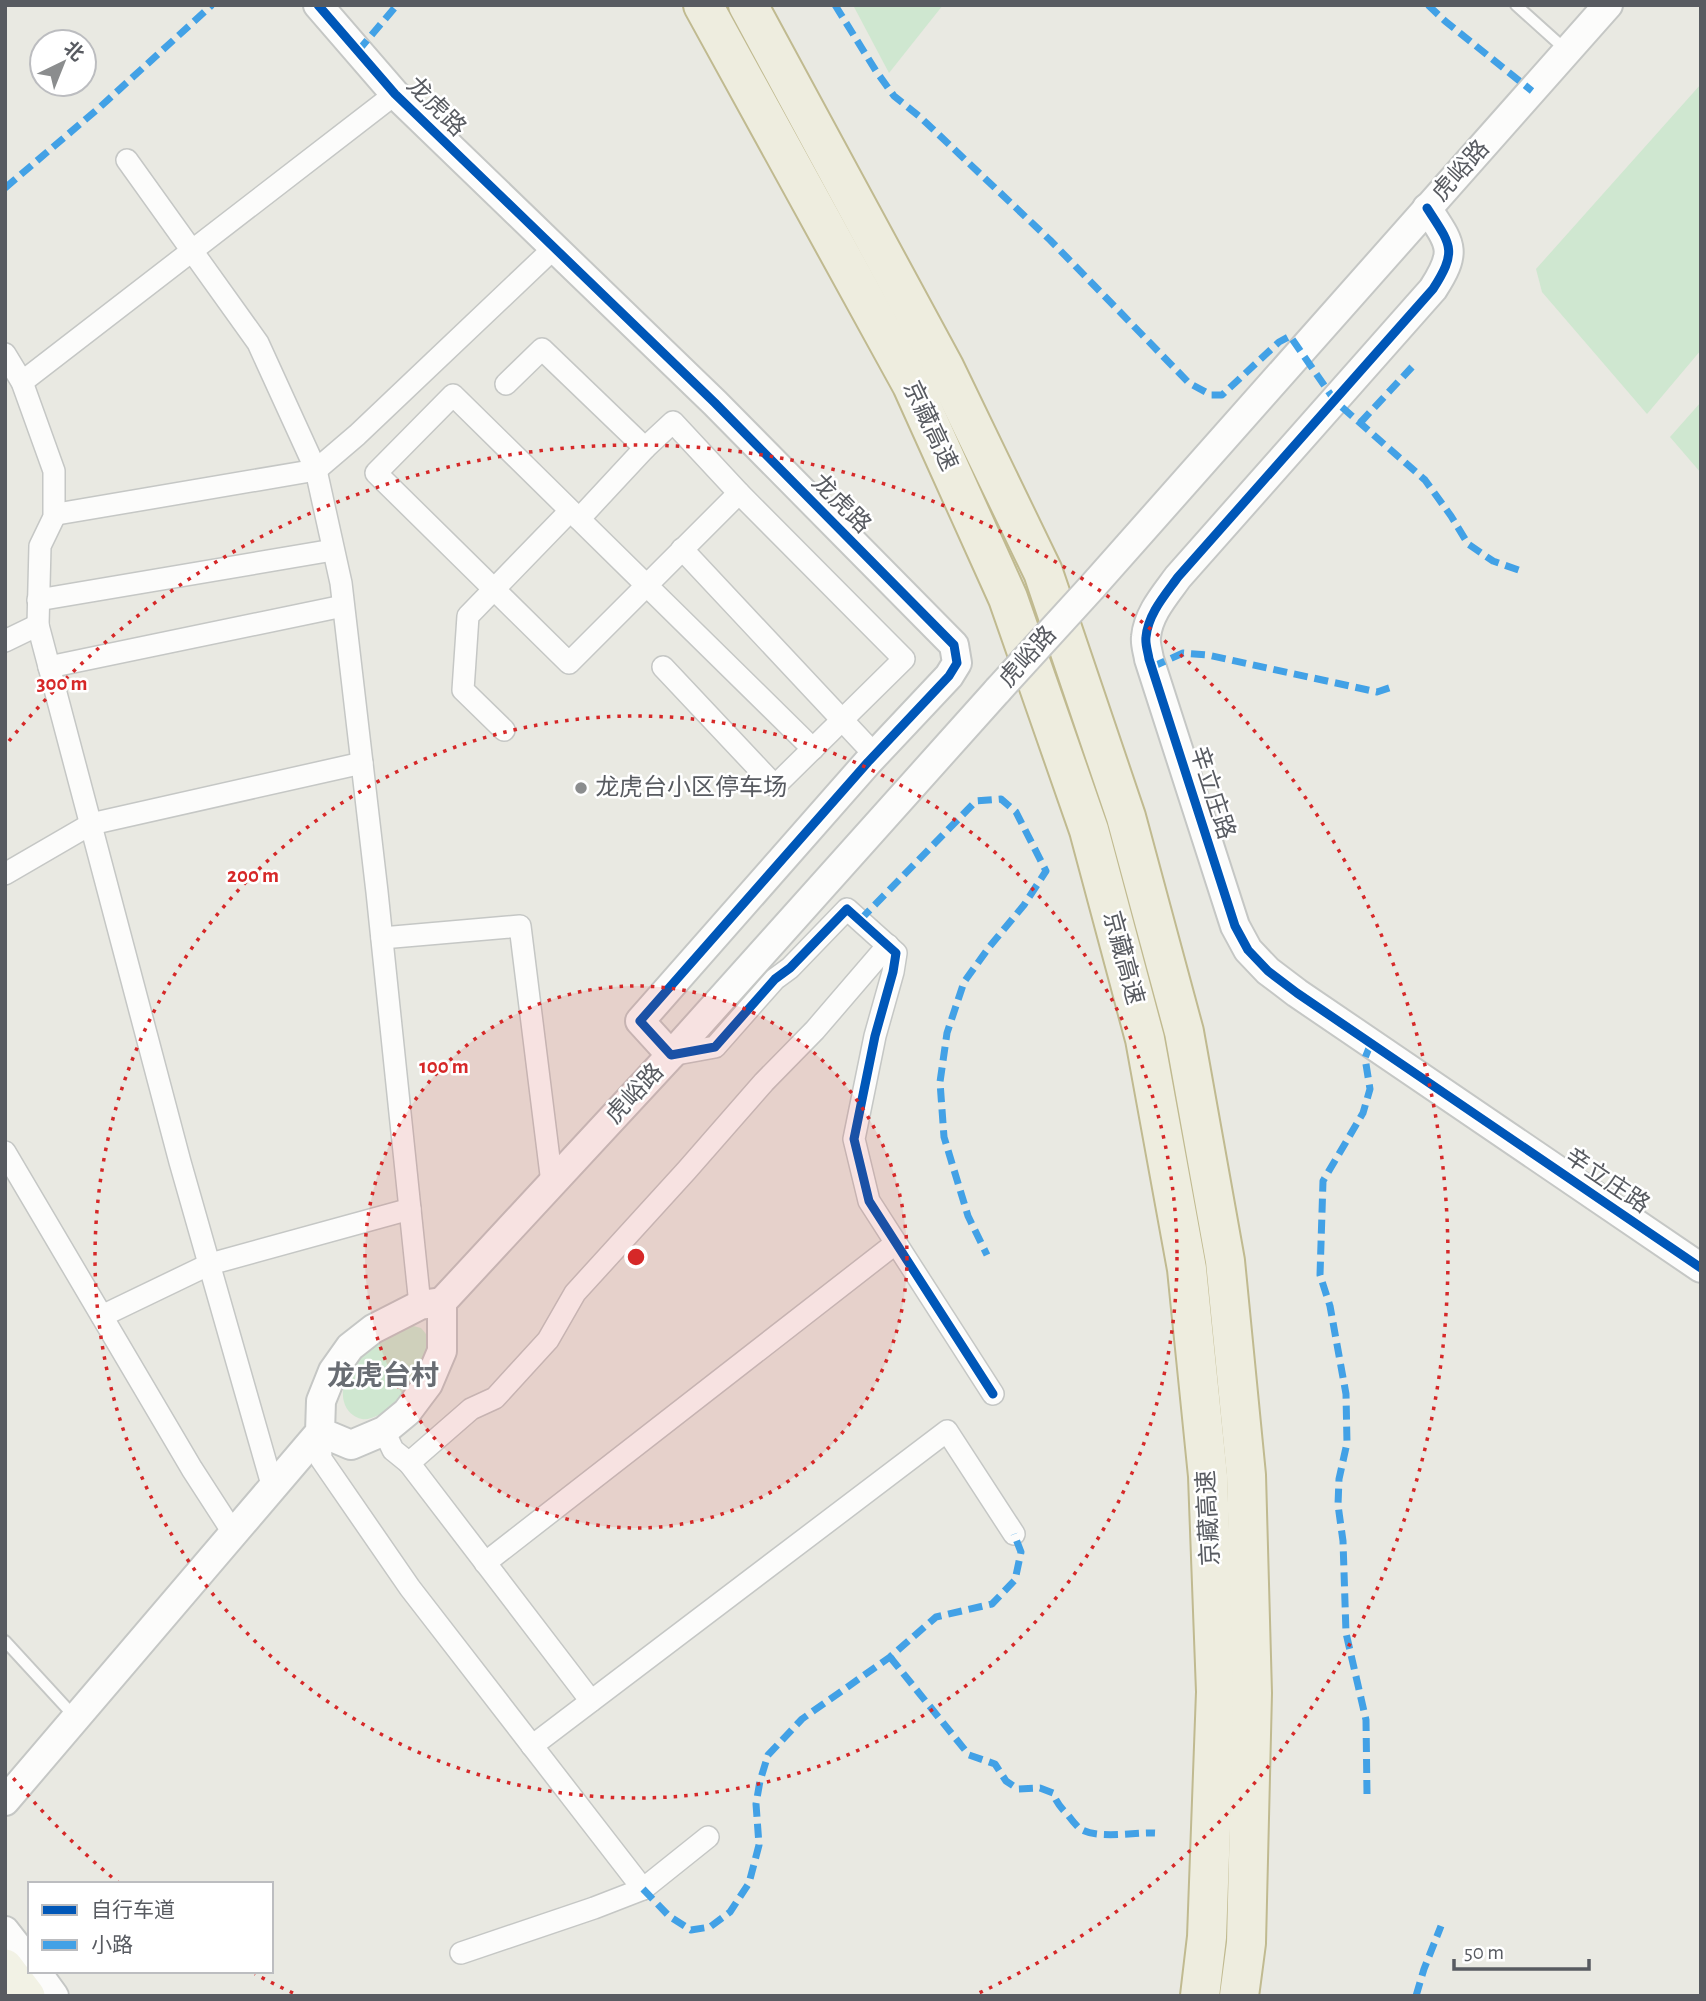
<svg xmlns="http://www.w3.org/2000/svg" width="1706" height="2001" font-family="'Alegreya Sans','Noto Sans SC',sans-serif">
<rect width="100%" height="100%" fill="#e9e9e2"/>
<g fill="#cfe7d0">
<polygon points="853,5 943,5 889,73"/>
<polygon points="1701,84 1701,350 1647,414 1542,292 1536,269"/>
<polygon points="1701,402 1701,473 1670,437"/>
<path d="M406,1324l15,4c6,6 11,15 10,24 -1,7 -6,19 -9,25 -7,14 -44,45 -60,42 -8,-1 -16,-9 -18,-17 -4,-16 4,-38 16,-49 11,-11 32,-20 46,-29z"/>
</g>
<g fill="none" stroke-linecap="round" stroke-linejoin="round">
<g stroke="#c5c7c5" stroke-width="14">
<g id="service">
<polyline points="1516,5 1566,50"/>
<polyline points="5,1641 74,1716"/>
</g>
</g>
<g stroke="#c5c7c5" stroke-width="24">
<g id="minor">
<polyline points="127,160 258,343 316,470 341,583 377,892 420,1305"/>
<polyline points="5,354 22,382 54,471 54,517 40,546 38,625 180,1162 273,1488"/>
<polyline points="22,382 395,94"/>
<polyline points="506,384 542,349 645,448 673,422 739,493 904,659 775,786 663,667"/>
<path d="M739,493l-170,170 -193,-190 77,-78c120,118 240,236 360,354"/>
<polyline points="54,517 57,514 316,470 357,435 554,248"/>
<polyline points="579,519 645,448"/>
<polyline points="682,549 875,755"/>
<polyline points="38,600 333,550"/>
<polyline points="5,641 38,625"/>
<polyline points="49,667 343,606"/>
<polyline points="504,730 463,690 468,616 570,511"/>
<polyline points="5,874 91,824 362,763"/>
<polyline points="382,938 520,926 552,1183"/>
<polyline points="671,1055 715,1047 775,979 790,968 847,909 896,953 893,972 875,1036 854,1139 869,1201 993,1394"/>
<polyline points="5,1152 192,1469 234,1534"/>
<polyline points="102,1316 210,1264 410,1209"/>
<polyline points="384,1431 393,1450 409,1463 471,1409 495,1398 548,1340 575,1293 687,1170 764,1082 815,1030 888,945"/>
<polyline points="320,1432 321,1459 410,1588 643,1889 708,1837"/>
<polyline points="409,1463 591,1701"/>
<polyline points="485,1563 896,1243"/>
<polyline points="532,1746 947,1431 1014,1534"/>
<polyline points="461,1953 594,1908 643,1889"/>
</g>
</g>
<g stroke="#c5c7c5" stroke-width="32">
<g id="tertiary">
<polyline points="318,5 395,94 715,403 954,645 957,663 949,676 868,762 640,1021 671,1055"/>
<path d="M1427,208c24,37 31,42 6,81l-255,288c-13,18 -30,37 -32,60 -1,7 2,15 3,22l86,267 13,24 20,21 29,22 404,275"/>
<polyline points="1092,587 1608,5"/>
<polyline points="442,1302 671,1055 998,690"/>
<polyline points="5,1801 320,1432 321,1401 333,1371 350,1347 373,1329 420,1305 442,1302 442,1351 428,1384 407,1412 384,1431 351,1445 320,1432"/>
<polyline points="5,1931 30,1963"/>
<polyline points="36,1971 54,1996"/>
</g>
</g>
<g stroke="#d2ceaf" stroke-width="38">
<polyline id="primary" points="5,1967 27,1996"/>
</g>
<g stroke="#c0ba90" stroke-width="42">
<g id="motorway">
<polyline points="703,5 912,385 1008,598 1089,830 1145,1039 1187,1269 1208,1476 1216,1692 1207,1937 1200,1996"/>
<polyline points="748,5 944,367 1043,572 1126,817 1184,1032 1225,1261 1246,1475 1252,1693 1246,1943 1239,1996"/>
</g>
</g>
<use href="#service" stroke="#fcfcfb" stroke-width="10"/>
<use href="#minor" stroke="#fcfcfb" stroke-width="21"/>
<use href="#tertiary" stroke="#fcfcfb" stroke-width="28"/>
<use href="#primary" stroke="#f2f2e5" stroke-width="35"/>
<use href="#motorway" stroke="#eeeddf" stroke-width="38"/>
<g stroke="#c5c7c5" stroke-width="32" stroke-linecap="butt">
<polyline id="tertiary-bridge" points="998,690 1092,587"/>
</g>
<use href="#tertiary-bridge" stroke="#fcfcfb" stroke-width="28"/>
<g stroke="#42a1e6" stroke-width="7" stroke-dasharray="14 7" stroke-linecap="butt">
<polyline points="835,5 876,71 894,96 919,116 1050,240 1189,383 1211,395 1222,395 1279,342 1290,336 1335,401 1425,480 1451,516 1468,544 1493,561 1524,572"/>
<polyline points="1428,5 1445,21 1532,91"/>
<polyline points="358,51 397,5"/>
<polyline points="5,188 100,107 212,5"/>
<polyline points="1360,423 1412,367"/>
<polyline points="1152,667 1183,653 1208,655 1377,692 1395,686"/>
<polyline points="860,920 976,801 1001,799 1016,812 1046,871 1024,905 990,946 964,982 947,1033 940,1082 944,1137 968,1216 987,1255"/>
<path d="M890,1657l79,98 26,9 11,17 12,8 22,-1 13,5c3,9 8,15 15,22 3,4 7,9 11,13 17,12 55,4 76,5"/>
<polyline points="1367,1794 1366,1720 1346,1633 1343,1541 1338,1505 1339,1479 1347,1443 1346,1394 1330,1306 1320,1275 1323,1181 1363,1113 1370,1089 1365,1058 1371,1043"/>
<polyline points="643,1889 669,1916 691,1930 710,1927 730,1912 749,1883 759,1845 756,1804 760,1781 768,1755 802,1719 890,1657 936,1617 992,1604 1015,1580 1021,1552 1014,1534"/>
<polyline points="1416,1996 1424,1969 1441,1926"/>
</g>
<g stroke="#fff" stroke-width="13">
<g id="cycleway">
<polyline points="318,5 395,94 715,403 954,645 957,663 949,676 868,762 640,1021 671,1055 715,1047 775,979 790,968 847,909 896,953 893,972 875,1036 854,1139 869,1201 993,1394"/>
<path d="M1427,208c24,37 31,42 6,81l-255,288c-13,18 -30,37 -32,60 -1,7 2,15 3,22l86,267 13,24 20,21 29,22 404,275"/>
</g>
</g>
<use href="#cycleway" stroke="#0057b8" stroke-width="9"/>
</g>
<circle cx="636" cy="1257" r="271" fill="#d62828" fill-opacity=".12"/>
<g fill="none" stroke="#d62828" stroke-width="3.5" stroke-dasharray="3.5 7">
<circle cx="636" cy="1257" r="271"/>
<circle cx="636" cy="1257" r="541"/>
<path d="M293 1993A812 812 0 0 1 255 1974M120 1884A812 812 0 0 1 9 1773M9 741A812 812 0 1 1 979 1993"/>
</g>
<circle fill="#8b8d8e" stroke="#fff" stroke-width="2.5" cx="581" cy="788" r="7"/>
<g text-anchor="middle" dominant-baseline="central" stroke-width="5" stroke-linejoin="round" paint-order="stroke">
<g font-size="24" fill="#585b61" stroke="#fff">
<text transform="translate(436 107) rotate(45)">龙虎路</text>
<text transform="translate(1461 171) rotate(-48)">虎峪路</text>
<text transform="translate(930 426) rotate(65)">京藏高速</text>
<text transform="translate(841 504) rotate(45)">龙虎路</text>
<text transform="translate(1028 657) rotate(-48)">虎峪路</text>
<text transform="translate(1212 793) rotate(72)">辛立庄路</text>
<text transform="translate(1123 958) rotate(75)">京藏高速</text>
<text transform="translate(635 1094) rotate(-47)">虎峪路</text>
<text transform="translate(1607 1181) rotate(34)">辛立庄路</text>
<text transform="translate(1209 1518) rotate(-93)">京藏高速</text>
</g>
<g font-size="24" fill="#585b61" stroke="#fff" text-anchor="start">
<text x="595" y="788">龙虎台小区停车场</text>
</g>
<g font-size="28" font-weight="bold" fill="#696d73" stroke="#fff">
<text x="383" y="1377">龙虎台村</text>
</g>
</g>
<circle cx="636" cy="1257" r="10" fill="#d62828" stroke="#fff" stroke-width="3.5"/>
<g font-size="21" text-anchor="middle" font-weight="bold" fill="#d62828" stroke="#fff" stroke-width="5" stroke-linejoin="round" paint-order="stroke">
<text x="62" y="690">300 m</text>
<text x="253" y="882">200 m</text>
<text x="444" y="1073">100 m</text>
</g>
<rect width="1706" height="2001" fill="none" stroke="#585b61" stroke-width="14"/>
<rect x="28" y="1882" width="245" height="91" fill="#ffffff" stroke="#bcbdc0" stroke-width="2"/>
<rect x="42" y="1905" width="35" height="10" fill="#0057b8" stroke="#bcbdc0" stroke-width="2"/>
<text x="91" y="1917" font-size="21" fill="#585b61">自行车道</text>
<rect x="42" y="1940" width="35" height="10" fill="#42a1e6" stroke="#bcbdc0" stroke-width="2"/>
<text x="91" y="1952" font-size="21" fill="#585b61">小路</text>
<g transform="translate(63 63) rotate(43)"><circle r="33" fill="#ffffff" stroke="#bcbdc0" stroke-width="2"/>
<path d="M0-5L12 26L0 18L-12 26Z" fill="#8b8d8e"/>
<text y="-10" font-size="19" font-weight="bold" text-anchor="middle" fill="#585b61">北</text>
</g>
<path d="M1454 1959v10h135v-10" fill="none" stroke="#585b61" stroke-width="3.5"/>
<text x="1464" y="1959" font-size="21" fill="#585b61" stroke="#ffffff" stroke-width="5" paint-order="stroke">50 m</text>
</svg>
